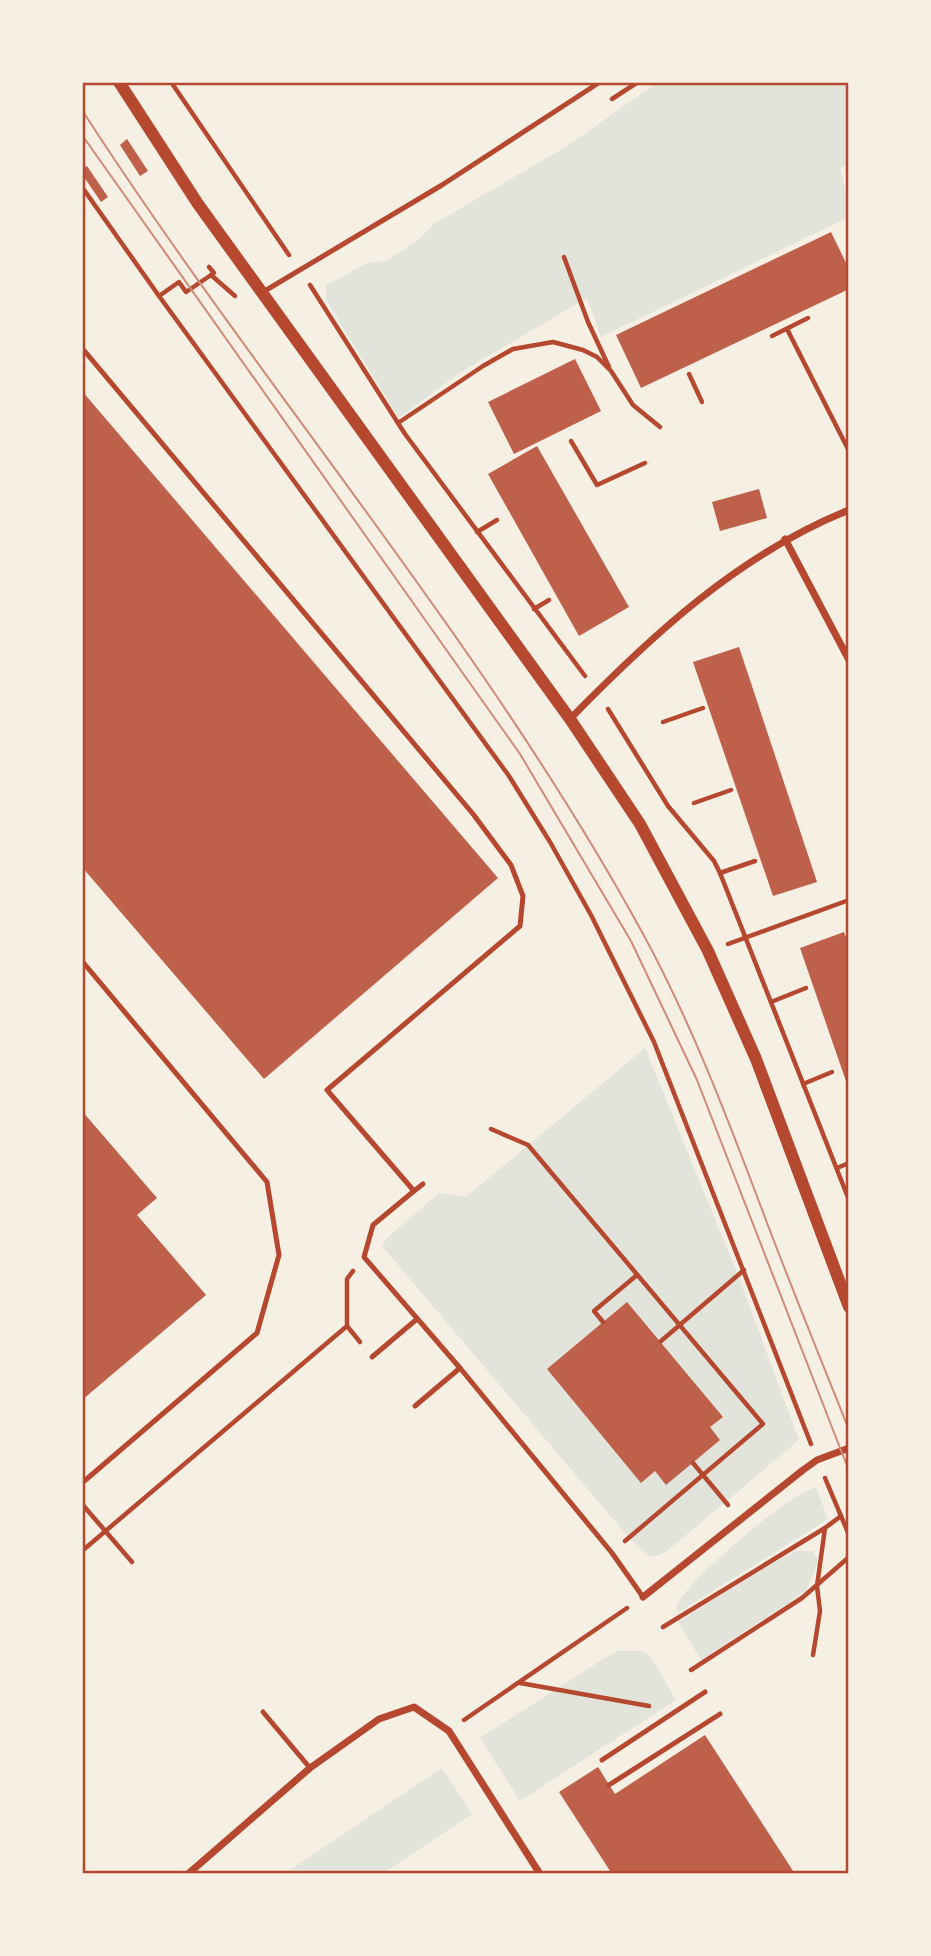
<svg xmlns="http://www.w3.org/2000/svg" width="931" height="1956" font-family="Helvetica,sans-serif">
<rect width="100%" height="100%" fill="#f6efe4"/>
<g fill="#e2e4dc">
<polygon points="658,82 849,82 849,164 840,168 849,203 849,217 601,337 587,298 461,372 399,418 326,300 326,285 369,262 386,261 421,238 432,225 567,146"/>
<polygon points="645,1048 738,1275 799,1440 666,1552 657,1556 649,1556 629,1538 382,1246 387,1238 439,1193 466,1197"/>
<path d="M816,1487l12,32 -149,93 -3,-3c2,-21 98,-100 120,-112 6,-4 13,-7 20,-10z"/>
<polygon points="796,1551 812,1551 817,1557 818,1563 806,1591 701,1660 678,1622 764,1567"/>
<polygon points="616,1651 642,1651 651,1657 676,1700 520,1801 480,1738"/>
<polygon points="442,1768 472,1814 382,1874 284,1874"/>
</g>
<g fill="#bf614a">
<polygon points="127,139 148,171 140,176 120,145"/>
<polygon points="87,166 108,197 101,202 82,174 82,169"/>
<polygon points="831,232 849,269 849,289 641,388 616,335"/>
<polygon points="575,359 601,411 514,454 488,402"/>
<polygon points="82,391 498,878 264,1079 82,867"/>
<polygon points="537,446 629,607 579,636 488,474"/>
<polygon points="759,489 767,518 720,531 712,502"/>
<polygon points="739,647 817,882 773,896 693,662"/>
<polygon points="844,932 849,946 848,1087 800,948"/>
<polygon points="82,1111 157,1198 137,1215 206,1295 82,1400"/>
<polygon points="627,1302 723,1417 710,1427 720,1440 666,1485 655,1471 641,1483 547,1369"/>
<polygon points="705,1735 795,1874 612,1874 559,1792 598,1767 615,1794"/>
</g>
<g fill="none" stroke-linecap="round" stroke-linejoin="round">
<g stroke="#b5482f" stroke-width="4.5">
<polyline points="171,82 289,255"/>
<polyline points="612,99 638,82"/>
<polyline points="82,187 159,296 509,776 550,842 591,915 654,1042 811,1444"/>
<polyline points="564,257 588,322 609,367"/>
<polyline points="211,275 235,296"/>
<polyline points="310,285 405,434 585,676"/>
<polyline points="159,296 179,282 186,292 214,273 209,267"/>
<polyline points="787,329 849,451"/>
<polyline points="772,336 808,318"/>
<polyline points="689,374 702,402"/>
<polyline points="398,423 483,366 513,349 553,342 583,350 597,357 611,371 633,405 660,427"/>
<polyline points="571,441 597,485 645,463"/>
<polyline points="477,532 497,520"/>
<polyline points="534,609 549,600"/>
<polyline points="608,709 668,806 714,861 720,873 849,1200"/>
<polyline points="663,722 703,708"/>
<polyline points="694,803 731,790"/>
<polyline points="720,873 755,861"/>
<polyline points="728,944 849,900"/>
<polyline points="771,1002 806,988"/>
<polyline points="803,1084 832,1072"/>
<polyline points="491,1129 528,1145 763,1424 625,1541"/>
<polyline points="837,1168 849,1163"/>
<polyline points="603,1322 594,1311 637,1275"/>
<polyline points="347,1326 360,1342"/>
<polyline points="661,1341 744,1270"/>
<polyline points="693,1463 728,1505"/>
<polyline points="825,1478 849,1535"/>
<polyline points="82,1504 132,1562"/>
<polyline points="82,1551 347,1326 347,1279 353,1271"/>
<polyline points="663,1627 825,1528"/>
<polyline points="813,1655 820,1611 817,1586 825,1528 841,1516"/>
<polyline points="691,1670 802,1598 849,1557"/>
<polyline points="520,1683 649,1706"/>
<polyline points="464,1720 627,1608"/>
</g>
<g stroke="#b5482f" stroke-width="5">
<polyline points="263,292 442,185 600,82"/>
<polyline points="82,348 473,814 511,865 523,896 520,926 327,1090 414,1191 373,1225 364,1257 460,1368 612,1553 643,1597"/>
<polyline points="82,961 267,1182 279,1255 257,1333 82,1483"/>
<polyline points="414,1191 423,1184"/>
<polyline points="372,1357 417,1319"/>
<polyline points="415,1406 460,1368"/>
<polyline points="263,1712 310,1768"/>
<polyline points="602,1760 705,1692"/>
<polyline points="609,1785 720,1714"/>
</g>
<g stroke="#b5482f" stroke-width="7">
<polyline points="785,539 849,660"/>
<path d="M570,719c81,-83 169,-165 279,-209"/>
<polyline points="643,1597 803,1470 817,1460 849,1448"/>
<polyline points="188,1874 310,1768 379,1719 414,1707 449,1731 540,1874"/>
</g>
<polyline stroke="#b5482f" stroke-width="12" points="119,82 198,204 570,719 640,824 708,951 756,1059 849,1307"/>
<g stroke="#cf8b77" stroke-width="2">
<path d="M82,110c180,279 400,530 560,822 53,97 91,201 130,304 25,65 51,129 77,194"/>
<polyline points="82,135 520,754 631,941 697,1080 849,1471"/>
</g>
</g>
<rect width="931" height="1956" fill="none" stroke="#f6efe4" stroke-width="168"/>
<rect x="84" y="84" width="763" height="1788" fill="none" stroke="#b5482f" stroke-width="2.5"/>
</svg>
